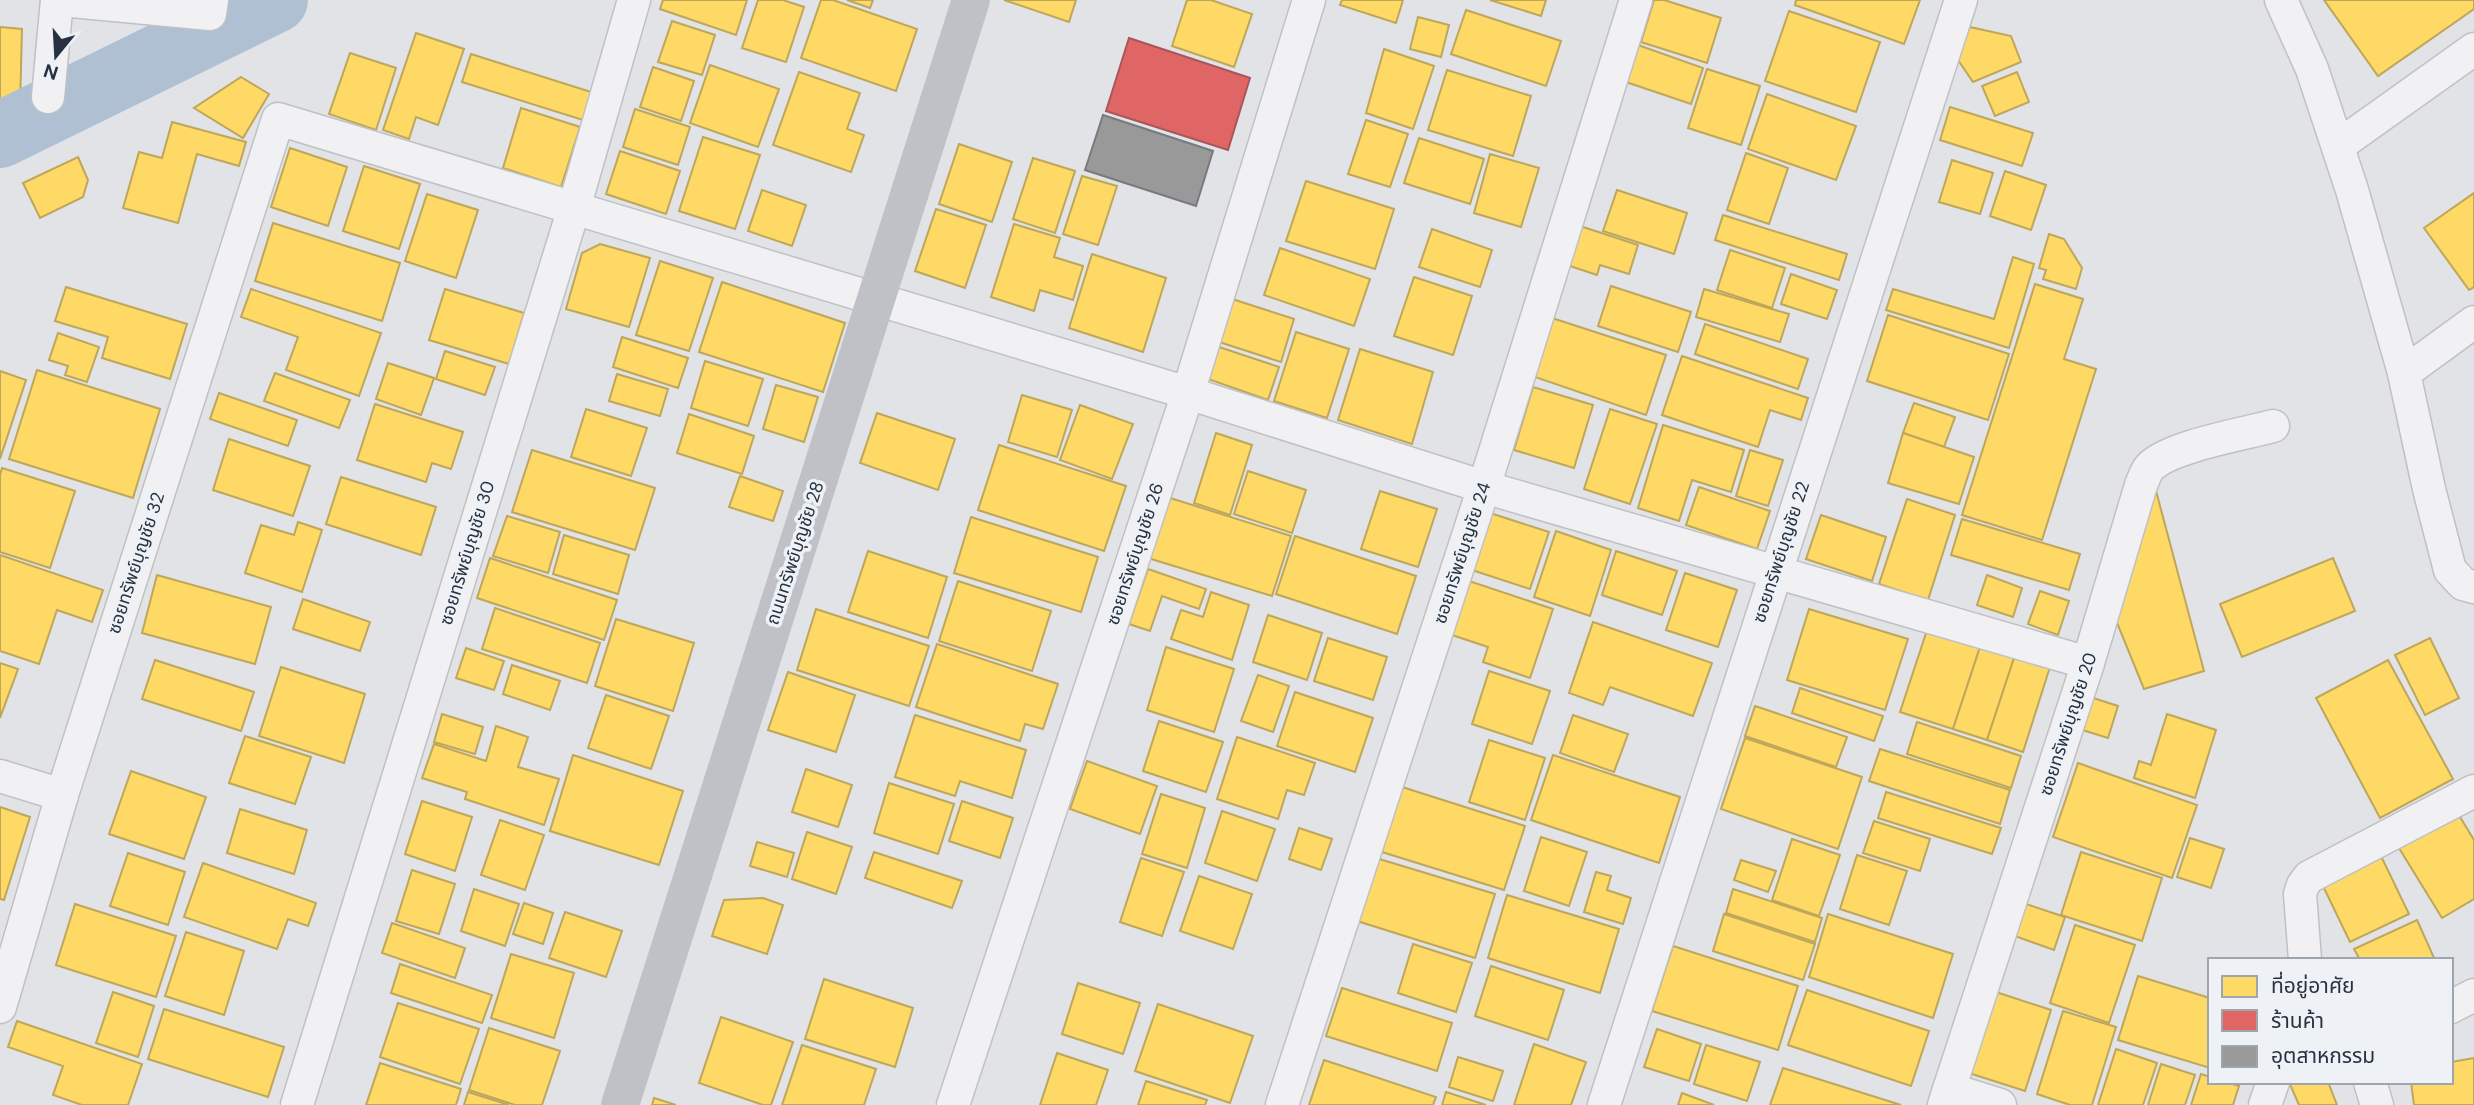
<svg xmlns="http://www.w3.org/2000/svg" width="2474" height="1105" font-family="'DM Sans','Noto Sans Thai',sans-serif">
<rect width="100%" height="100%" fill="#e1e3e6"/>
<g fill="#ffd966" stroke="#bea75b" stroke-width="2">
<polygon points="663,0 747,0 736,35 660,9"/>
<polygon points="758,0 783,0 804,7 786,62 742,48"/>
<polygon points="821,0 833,0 917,29 896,91 801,58"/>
<polygon points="847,0 873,0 870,8"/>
<polygon points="1004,0 1076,0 1069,22"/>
<polygon points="1187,0 1211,0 1252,14 1234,67 1172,46"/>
<polygon points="1342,0 1403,0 1396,23 1340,5"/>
<polygon points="1490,0 1546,0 1541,16"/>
<polygon points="1654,0 1664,0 1721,18 1707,63 1641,42"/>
<polygon points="1796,0 1920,0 1904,44 1795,5"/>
<polygon points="2324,0 2474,0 2474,9 2378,76"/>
<polygon points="1466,10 1561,41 1546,86 1451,54"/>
<polygon points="1789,11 1880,42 1856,112 1765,81"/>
<polygon points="1418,17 1449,25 1441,57 1410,49"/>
<polygon points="672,21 715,35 702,75 658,62"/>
<polygon points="0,27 22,29 20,106 0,105"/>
<polygon points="1970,27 2011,36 2021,62 1973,82 1956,57"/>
<polygon points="416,33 464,49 438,125 416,117 409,139 383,130"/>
<polygon points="1638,45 1703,68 1691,104 1626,82"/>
<polygon points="1384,49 1434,66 1413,129 1366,113"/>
<polygon points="350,53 396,68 376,130 329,114"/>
<polygon points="471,54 591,92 583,120 462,82"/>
<polygon points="710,65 779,89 758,147 690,123"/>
<polygon points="653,67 694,81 681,121 640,107"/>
<polygon points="1707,69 1760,86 1741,145 1688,128"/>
<polygon points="1447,70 1531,96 1513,156 1428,130"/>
<polygon points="799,72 860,93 847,129 864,135 851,172 773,145"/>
<polygon points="2017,72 2029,102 1995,116 1982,86"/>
<polygon points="241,77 269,94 243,138 194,108"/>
<polygon points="1767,94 1856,126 1836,180 1748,149"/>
<polygon points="1950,107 2033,133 2022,166 1940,140"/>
<polygon points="521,108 580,127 561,187 503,168"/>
<polygon points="635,109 690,127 678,165 623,147"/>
<polygon points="1366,120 1408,134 1390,187 1348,174"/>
<polygon points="172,122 246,142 239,166 197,154 178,223 123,208 139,152 162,158"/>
<polygon points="703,137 760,155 735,229 679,211"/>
<polygon points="1419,138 1484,159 1470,204 1404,183"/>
<polygon points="959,144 1012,162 992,222 939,204"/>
<polygon points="290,148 347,167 328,226 271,207"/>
<polygon points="620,151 680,171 666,214 606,194"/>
<polygon points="1746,153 1788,168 1769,224 1727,210"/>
<polygon points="1490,154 1539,168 1521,227 1474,213"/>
<polygon points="78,157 88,180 83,197 40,218 23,183"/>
<polygon points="1033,158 1075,171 1055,233 1013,219"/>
<polygon points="1952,160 1993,173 1980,214 1939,202"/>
<polygon points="364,166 420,184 399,249 343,231"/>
<polygon points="2005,171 2046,185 2031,230 1990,216"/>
<polygon points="1082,176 1117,186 1098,245 1063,234"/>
<polygon points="1306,181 1394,209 1375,269 1286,241"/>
<polygon points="762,190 806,205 792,246 748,231"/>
<polygon points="1617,190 1687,213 1674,254 1603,231"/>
<polygon points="2474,193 2474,287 2469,290 2424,228"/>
<polygon points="427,194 478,210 456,278 405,261"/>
<polygon points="936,209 986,225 965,288 915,271"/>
<polygon points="1723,215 1847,254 1839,280 1715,240"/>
<polygon points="273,223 400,263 382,321 255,281"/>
<polygon points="1014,224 1060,238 1054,257 1083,266 1073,300 1040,290 1034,311 991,297"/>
<polygon points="1580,226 1638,245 1629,274 1600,265 1597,275 1567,265"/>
<polygon points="1432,229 1492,250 1480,287 1419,267"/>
<polygon points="2049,234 2064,239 2082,268 2076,289 2043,279 2046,270 2039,268"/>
<polygon points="600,244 650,258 629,327 566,309 582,253"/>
<polygon points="1280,248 1370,279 1354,326 1264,295"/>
<polygon points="1730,250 1785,268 1772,308 1717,290"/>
<polygon points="1092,254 1166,278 1143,352 1069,328"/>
<polygon points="2013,257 2034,264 2009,348 1886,310 1893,289 1994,319"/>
<polygon points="660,261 713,278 689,351 636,335"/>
<polygon points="1791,274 1837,290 1827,319 1781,304"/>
<polygon points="1414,277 1472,296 1453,355 1394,336"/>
<polygon points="722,282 845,323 823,392 699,352"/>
<polygon points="2035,284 2083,299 2064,359 2096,369 2042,540 1962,515"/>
<polygon points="1611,286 1691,312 1678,352 1598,326"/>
<polygon points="66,287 187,324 170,379 102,358 108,337 55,321"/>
<polygon points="251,289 381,333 359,396 286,370 298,337 241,317"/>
<polygon points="445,289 524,313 509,364 429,340"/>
<polygon points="1704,289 1789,314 1780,342 1696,317"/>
<polygon points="1226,297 1294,319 1281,362 1213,340"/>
<polygon points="1888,315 2009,354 1988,420 1867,381"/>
<polygon points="1552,318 1666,355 1646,415 1532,376"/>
<polygon points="1705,324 1808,359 1798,389 1695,354"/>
<polygon points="1296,332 1349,349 1327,418 1274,401"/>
<polygon points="58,333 99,347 87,382 65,375 68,366 49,360"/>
<polygon points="622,337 688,358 678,388 613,367"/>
<polygon points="1219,347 1279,367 1268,400 1208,379"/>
<polygon points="1360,349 1433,372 1412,444 1338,420"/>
<polygon points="445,351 495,367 485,395 436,379"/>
<polygon points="1682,356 1808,398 1801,420 1770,410 1758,447 1662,415"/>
<polygon points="705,361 763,379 748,426 691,408"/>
<polygon points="388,363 434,378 421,415 376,399"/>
<polygon points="37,370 160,409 133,498 9,459"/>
<polygon points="0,371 26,380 0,459"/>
<polygon points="275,373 350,400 339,428 264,401"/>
<polygon points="617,374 668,389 660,416 609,401"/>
<polygon points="776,385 818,397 804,442 763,429"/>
<polygon points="1533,387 1593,405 1574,468 1514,450"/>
<polygon points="219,393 297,420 288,446 210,419"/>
<polygon points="1022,395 1072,410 1057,457 1008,442"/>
<polygon points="1914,403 1955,417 1944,447 1903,433"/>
<polygon points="375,404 463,432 451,469 432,463 426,482 357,460"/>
<polygon points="1080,405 1133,424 1112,479 1060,460"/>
<polygon points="586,409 647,428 631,476 571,457"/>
<polygon points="1610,409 1657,424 1630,504 1584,489"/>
<polygon points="877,413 955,439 938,490 860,463"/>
<polygon points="689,414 754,436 742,474 677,453"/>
<polygon points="1663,425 1744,450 1731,492 1692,480 1679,521 1638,508"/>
<polygon points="1216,433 1252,445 1230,515 1194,503"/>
<polygon points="1903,433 1974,457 1959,504 1888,483"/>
<polygon points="229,439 310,466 293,516 213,490"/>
<polygon points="999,445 1126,486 1104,551 978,510"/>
<polygon points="532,450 655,488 635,550 512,512"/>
<polygon points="1750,450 1783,460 1768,506 1736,496"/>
<polygon points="2,468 75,491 50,568 0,552 0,475"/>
<polygon points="1248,471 1306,490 1292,533 1234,514"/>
<polygon points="740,476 783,491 773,521 729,507"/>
<polygon points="341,477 436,507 421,555 326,524"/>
<polygon points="1699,487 1770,511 1757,549 1686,525"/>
<polygon points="2155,487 2204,671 2144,689 2113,613"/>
<polygon points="1380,491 1437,509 1418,567 1361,549"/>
<polygon points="1167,497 1291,536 1272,596 1148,558"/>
<polygon points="1907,499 1955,515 1928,600 1879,584"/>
<polygon points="1490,513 1549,532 1530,589 1472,570"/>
<polygon points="1821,515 1886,537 1872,581 1806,559"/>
<polygon points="507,516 560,532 548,573 493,556"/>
<polygon points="971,517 1098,557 1081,612 954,573"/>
<polygon points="1962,519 2080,554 2069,590 1951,555"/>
<polygon points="298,522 322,530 302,592 245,573 261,525 294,535"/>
<polygon points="1556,531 1611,550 1590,616 1534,597"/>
<polygon points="564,535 629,555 618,594 553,574"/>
<polygon points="1295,536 1416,576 1397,634 1276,594"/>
<polygon points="868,551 947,577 928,638 848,612"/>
<polygon points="1616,551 1677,571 1662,615 1602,595"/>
<polygon points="0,555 103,590 92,622 57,610 39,664 0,651"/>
<polygon points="490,558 617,600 604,640 477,598"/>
<polygon points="2333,558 2355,611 2242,657 2220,604"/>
<polygon points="1148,569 1206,589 1199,609 1162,596 1150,631 1129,624"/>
<polygon points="1685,573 1737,590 1718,647 1666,630"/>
<polygon points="157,575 271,607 255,664 142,633"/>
<polygon points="1987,575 2022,588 2013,617 1977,605"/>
<polygon points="958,581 1051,611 1032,671 939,641"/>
<polygon points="1469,581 1553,609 1530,678 1483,662 1488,647 1452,635"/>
<polygon points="2040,591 2069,601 2058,635 2028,624"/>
<polygon points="1211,592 1249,605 1232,660 1171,639 1181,610 1203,617"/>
<polygon points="303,599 370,622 360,651 293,629"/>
<polygon points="495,608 600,643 587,683 482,649"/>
<polygon points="816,609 929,646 909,706 797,670"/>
<polygon points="1809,609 1908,639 1885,710 1787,680"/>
<polygon points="1268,615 1322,633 1307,680 1253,662"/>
<polygon points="616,619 694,643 673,711 595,686"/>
<polygon points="1593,622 1712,663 1693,716 1610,687 1603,705 1569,693"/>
<polygon points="1928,627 1981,644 1953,729 1900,712"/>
<polygon points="1328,638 1387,657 1373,700 1314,681"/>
<polygon points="2430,638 2459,698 2425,715 2395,655"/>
<polygon points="937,644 1058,684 1043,729 1025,724 1020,741 916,707"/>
<polygon points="1981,644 2015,655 1987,740 1953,729"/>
<polygon points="1166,647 1234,669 1214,732 1147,710"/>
<polygon points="466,648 504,661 494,690 456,678"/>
<polygon points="2015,655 2050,667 2023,752 1987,740"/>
<polygon points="155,660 254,692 241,731 142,699"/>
<polygon points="2388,660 2453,779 2380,818 2316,698"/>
<polygon points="0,663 18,669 0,718"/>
<polygon points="512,665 560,681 550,710 503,694"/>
<polygon points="281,667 365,694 344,763 259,736"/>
<polygon points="1489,671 1550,691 1532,744 1472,724"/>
<polygon points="788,672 855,695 836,752 768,730"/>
<polygon points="1258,675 1289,686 1273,732 1241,721"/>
<polygon points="1800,688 1883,716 1874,741 1792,713"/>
<polygon points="1295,692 1373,718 1355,772 1277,746"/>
<polygon points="606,695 669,716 651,769 588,748"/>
<polygon points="2087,696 2118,706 2108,738 2076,728"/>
<polygon points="1755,706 1847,737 1836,767 1745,736"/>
<polygon points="442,714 483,727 475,754 434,742"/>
<polygon points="2167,714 2216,730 2195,798 2134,778 2139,761 2151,765"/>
<polygon points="915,715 1026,750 1012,798 960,781 955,796 895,777"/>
<polygon points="1573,715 1628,734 1614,772 1560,753"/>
<polygon points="1159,721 1223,742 1206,792 1143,771"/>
<polygon points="1917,722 2021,756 2011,788 1907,754"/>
<polygon points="496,726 528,737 518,767 559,779 544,825 465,799 467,792 422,778 434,744 486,761"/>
<polygon points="245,736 311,757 295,804 229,783"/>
<polygon points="1237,737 1315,763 1304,795 1287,790 1278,819 1217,799"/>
<polygon points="1745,738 1862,777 1838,849 1721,809"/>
<polygon points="1489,740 1545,758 1525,820 1469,802"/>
<polygon points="1880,749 2010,790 2000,824 1869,781"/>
<polygon points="573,755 683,791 659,865 550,831"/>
<polygon points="1553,755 1680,797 1659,863 1531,820"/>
<polygon points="1087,761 1157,786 1140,834 1070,809"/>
<polygon points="2078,763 2197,805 2172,878 2053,837"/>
<polygon points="806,769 852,785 838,827 792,812"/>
<polygon points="131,771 206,797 184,859 109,834"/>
<polygon points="889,783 954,804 938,854 874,833"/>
<polygon points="1402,787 1525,826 1504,890 1382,852"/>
<polygon points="1886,792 2001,828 1992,854 1878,818"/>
<polygon points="1161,794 1205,808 1187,868 1142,854"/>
<polygon points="422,801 472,817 455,871 405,854"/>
<polygon points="962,801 1013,818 1000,858 949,841"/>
<polygon points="0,807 30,817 4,900 0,899"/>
<polygon points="240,809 307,830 294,874 227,853"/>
<polygon points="1222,811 1275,829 1257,881 1205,863"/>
<polygon points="2457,812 2474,840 2474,899 2442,918 2399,848"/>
<polygon points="500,820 544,835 525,890 481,875"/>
<polygon points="1874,821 1930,839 1920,871 1863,853"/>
<polygon points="1299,828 1332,839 1321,870 1289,859"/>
<polygon points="807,832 852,847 836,894 792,879"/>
<polygon points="1541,837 1587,852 1569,906 1524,891"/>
<polygon points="2190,838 2224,849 2211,888 2177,877"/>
<polygon points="1792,839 1840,855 1819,916 1772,900"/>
<polygon points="757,842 794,853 787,877 750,866"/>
<polygon points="874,852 962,881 952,908 865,878"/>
<polygon points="2081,852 2162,878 2142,941 2061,915"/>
<polygon points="128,853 185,872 168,925 110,906"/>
<polygon points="1857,855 1907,871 1889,925 1840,909"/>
<polygon points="2381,856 2409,914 2350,942 2322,884"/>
<polygon points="1141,858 1184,872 1162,936 1120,922"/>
<polygon points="1376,858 1495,894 1475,958 1357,921"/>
<polygon points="1741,860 1776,871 1768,892 1734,880"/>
<polygon points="203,863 316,903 308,926 288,919 277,949 184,917"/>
<polygon points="412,870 455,884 439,934 396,921"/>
<polygon points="1596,872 1611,876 1607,890 1631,898 1623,924 1584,912"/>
<polygon points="1199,876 1252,894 1233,949 1180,931"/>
<polygon points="474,889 519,904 505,946 461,931"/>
<polygon points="1733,889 1822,918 1815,942 1726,913"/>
<polygon points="1507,895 1619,929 1600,993 1488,958"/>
<polygon points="763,898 783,905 767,954 712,936 724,900"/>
<polygon points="524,903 553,913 543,944 513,934"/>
<polygon points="2023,903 2065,917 2054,950 2012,935"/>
<polygon points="75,904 176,936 156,997 56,965"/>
<polygon points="565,912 622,931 606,977 549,958"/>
<polygon points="1724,914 1815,944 1803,980 1713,951"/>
<polygon points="1828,914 1953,954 1933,1018 1809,977"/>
<polygon points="2417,920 2435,960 2360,960 2354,949"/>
<polygon points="392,923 465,948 455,978 382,953"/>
<polygon points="2075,925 2135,945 2109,1023 2050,1003"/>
<polygon points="186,932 244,951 224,1015 165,996"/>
<polygon points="1413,944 1472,963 1456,1012 1398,993"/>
<polygon points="1673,946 1798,986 1778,1050 1652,1011"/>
<polygon points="511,954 574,973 554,1038 491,1018"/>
<polygon points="400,964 492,995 482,1023 391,993"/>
<polygon points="1491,966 1564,990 1548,1040 1475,1016"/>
<polygon points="2138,976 2210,998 2210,1068 2118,1040"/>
<polygon points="824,979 913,1008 895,1067 805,1039"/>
<polygon points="1078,983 1140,1003 1123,1054 1062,1034"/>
<polygon points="1342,988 1452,1023 1437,1071 1326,1036"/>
<polygon points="1807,990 1929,1031 1911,1086 1788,1045"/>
<polygon points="113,992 154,1006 138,1057 96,1043"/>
<polygon points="1996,992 2051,1010 2025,1091 1969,1073"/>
<polygon points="398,1003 479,1029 460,1084 380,1057"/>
<polygon points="1158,1004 1253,1036 1230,1103 1135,1071"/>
<polygon points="164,1009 284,1047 268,1097 148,1059"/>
<polygon points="2063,1011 2116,1027 2092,1105 2070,1105 2037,1094"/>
<polygon points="721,1017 793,1042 771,1105 763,1105 699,1083"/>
<polygon points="17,1021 142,1064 128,1105 82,1105 53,1095 63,1066 8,1047"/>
<polygon points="489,1028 560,1051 542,1105 515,1105 469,1090"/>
<polygon points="1657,1029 1701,1044 1689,1081 1644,1067"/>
<polygon points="1534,1044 1586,1062 1571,1105 1514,1105"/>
<polygon points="802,1045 876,1069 864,1105 782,1105"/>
<polygon points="1706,1045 1760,1062 1747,1101 1694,1084"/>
<polygon points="2116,1049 2157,1063 2143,1105 2098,1105"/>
<polygon points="1057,1053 1108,1070 1096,1105 1040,1105"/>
<polygon points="1458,1057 1503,1071 1493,1101 1449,1087"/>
<polygon points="2474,1058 2474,1105 2414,1105 2411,1082 2451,1082 2451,1062"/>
<polygon points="1324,1060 1436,1097 1433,1105 1309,1105"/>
<polygon points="380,1063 461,1089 456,1105 366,1105"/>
<polygon points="2161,1064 2195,1075 2185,1105 2148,1105"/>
<polygon points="1783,1068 1901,1105 1770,1105"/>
<polygon points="2201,1074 2210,1077 2210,1082 2226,1082 2239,1086 2233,1105 2191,1105"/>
<polygon points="1146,1081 1207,1100 1205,1105 1138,1105"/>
<polygon points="2289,1082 2328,1082 2337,1105 2299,1105"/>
<polygon points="468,1092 509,1105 464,1105"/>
<polygon points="1446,1092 1486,1105 1442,1105"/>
<polygon points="1682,1093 1714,1105 1678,1105"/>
<polygon points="654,1098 676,1105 652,1105"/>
</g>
<polygon fill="#e06666" stroke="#a9565b" stroke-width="2" points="1129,38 1250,78 1228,150 1106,111"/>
<polygon fill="#999" stroke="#777a7e" stroke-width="2" points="1103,115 1213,151 1196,206 1085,170"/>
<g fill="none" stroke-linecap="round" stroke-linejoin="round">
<polyline stroke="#afc0d2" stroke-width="66" points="0,135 275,0"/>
<g stroke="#bfc1c4" stroke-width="35">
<g id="street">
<polyline points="61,0 210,14 212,0"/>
<polyline points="2281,0 2312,69 2352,190 2404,373 2429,489 2450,570 2463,584 2474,587"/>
<polyline points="48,97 57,0"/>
<polyline points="2338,146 2474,49"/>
<polyline points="2404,373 2474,322"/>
<polyline points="0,776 62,795"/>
<polyline points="2305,960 2300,894 2303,885 2309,877 2474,791"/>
<polyline points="0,1007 62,795 278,119 1188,393 1484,487 2088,663"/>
<polyline points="2451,1007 2474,995"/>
<polyline points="2370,1082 2377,1105"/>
<polyline points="1949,1089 2000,1105"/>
<polyline points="297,1105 574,208 634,0"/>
<polyline points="953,1105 1188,393 1309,0"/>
<polyline points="1282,1105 1484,487 1636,0"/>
<polyline points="1604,1105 1961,0"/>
<path d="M1944,1105l144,-442 53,-178c3,-6 5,-15 10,-19 21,-20 93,-32 122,-40"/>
<polyline points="2265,1105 2273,1082"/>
</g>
</g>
<use href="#street" stroke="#f1f1f3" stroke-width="32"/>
<polyline stroke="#bfc1c6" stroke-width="38" points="620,1105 971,0"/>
</g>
<g text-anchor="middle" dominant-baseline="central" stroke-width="7" stroke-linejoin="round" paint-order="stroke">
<g font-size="18" fill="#283140" stroke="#eef2f6">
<text transform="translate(1781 552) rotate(-72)">ซอยทรัพย์บุญชัย 22</text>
<text transform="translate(467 553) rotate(-73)">ซอยทรัพย์บุญชัย 30</text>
<text transform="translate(795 553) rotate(-72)">ถนนทรัพย์บุญชัย 28</text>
<text transform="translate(1462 553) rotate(-72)">ซอยทรัพย์บุญชัย 24</text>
<text transform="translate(1135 554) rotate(-72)">ซอยทรัพย์บุญชัย 26</text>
<text transform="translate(136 563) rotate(-72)">ซอยทรัพย์บุญชัย 32</text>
<text transform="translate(2068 724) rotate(-72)">ซอยทรัพย์บุญชัย 20</text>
</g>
</g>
<rect x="2208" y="958" width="245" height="126" fill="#eef2f6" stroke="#9fa5ad" stroke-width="2"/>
<rect x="2222" y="976" width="35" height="21" fill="#ffd966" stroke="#9fa5ad" stroke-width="2"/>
<text x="2271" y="993" font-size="21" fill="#283140">ที่อยู่อาศัย</text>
<rect x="2222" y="1010" width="35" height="21" fill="#e06666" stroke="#9fa5ad" stroke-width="2"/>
<text x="2271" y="1028" font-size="21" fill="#283140">ร้านค้า</text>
<rect x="2222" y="1046" width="35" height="21" fill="#999999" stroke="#9fa5ad" stroke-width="2"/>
<text x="2271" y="1063" font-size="21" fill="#283140">อุตสาหกรรม</text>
<g transform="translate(56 56) rotate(198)" stroke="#eef2f6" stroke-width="5" paint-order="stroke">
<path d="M0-5L12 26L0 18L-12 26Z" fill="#283140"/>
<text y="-10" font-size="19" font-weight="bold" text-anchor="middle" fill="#283140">N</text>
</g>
</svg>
